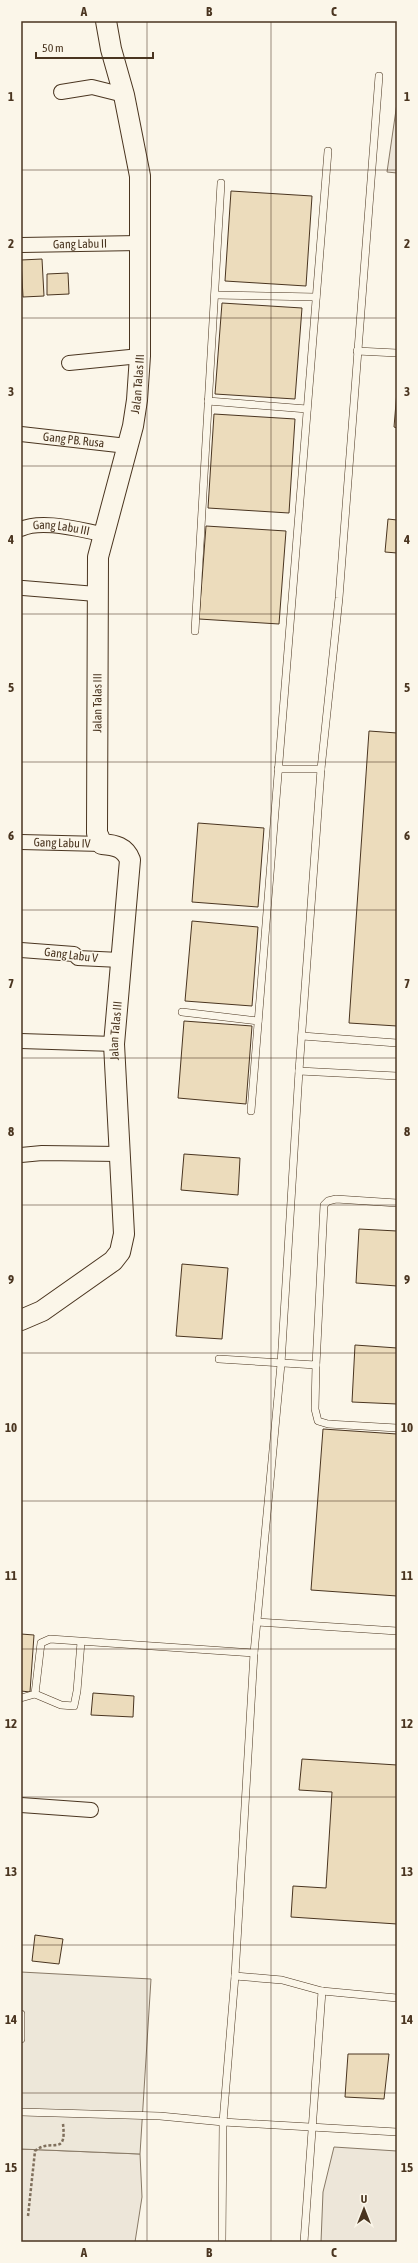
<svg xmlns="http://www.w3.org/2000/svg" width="418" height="2263" font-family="'Asap Condensed',sans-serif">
<rect width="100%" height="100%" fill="#fbf6e9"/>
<g fill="#ede6d9" stroke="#887966">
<polygon points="397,103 397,173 387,172"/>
<polygon points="334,2147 397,2151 397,2242 321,2242 323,2192"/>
<polygon points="21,2149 140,2154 142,2197 135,2242 21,2242"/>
</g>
<polygon fill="#ede7d9" stroke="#887966" points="21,1972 151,1979 140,2154 21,2149"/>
<g fill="#ecdcbc" stroke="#4a3520">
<polygon points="231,191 312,196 306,286 225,281"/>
<polygon points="42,259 44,296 23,297 21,260"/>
<polygon points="68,273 69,294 47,295 47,274"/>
<polygon points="222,303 302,308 295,399 215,394"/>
<polygon points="397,391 397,428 394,427"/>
<polygon points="214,414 295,419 289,513 208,508"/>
<polygon points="388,519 397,520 397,553 385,552"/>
<polygon points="206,526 286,531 279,624 199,619"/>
<polygon points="369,731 397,733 397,1026 349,1023"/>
<polygon points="198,823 264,828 258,907 192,902"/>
<polygon points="192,921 258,927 252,1006 185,1001"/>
<polygon points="184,1021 252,1026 246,1104 178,1098"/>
<polygon points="184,1154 240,1158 238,1195 181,1190"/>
<polygon points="359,1229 397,1231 397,1286 356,1283"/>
<polygon points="182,1264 228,1268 222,1339 176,1336"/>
<polygon points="355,1345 397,1348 397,1404 352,1402"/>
<polygon points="323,1429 397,1434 397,1596 311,1590"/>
<polygon points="21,1634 34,1635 30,1692 21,1691"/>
<polygon points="93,1693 134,1696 133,1717 91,1715"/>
<polygon points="302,1759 397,1765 397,1924 291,1917 293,1886 326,1888 332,1792 299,1790"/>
<polygon points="35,1935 63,1939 59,1964 32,1961"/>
<polygon points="348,2054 389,2054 384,2099 345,2097"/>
</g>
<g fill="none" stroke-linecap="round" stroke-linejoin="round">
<g stroke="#4a3520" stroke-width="8">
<g id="lane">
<polyline points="215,295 316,297"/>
<polyline points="357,351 397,353"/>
<polyline points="208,401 307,409"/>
<polyline points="195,631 221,183"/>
<polyline points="278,769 321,769"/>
<polyline points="182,1012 258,1021"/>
<polyline points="302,1036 397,1043"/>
<polyline points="299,1071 397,1076"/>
<polyline points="251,1111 328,151"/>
<polyline points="219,1359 316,1365 324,1205 328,1201 336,1199 397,1203"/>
<polyline points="316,1365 315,1409 318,1421 328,1424 397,1428"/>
<polyline points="257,1622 397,1631"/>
<polyline points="35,1694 61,1705 74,1706 77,1691 81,1642"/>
<polyline points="21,1698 35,1694 41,1643 50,1639 254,1653"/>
<polyline points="235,1976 282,1980 322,1991 397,1998"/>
<polyline points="21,2014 21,2039"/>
<polyline points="21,2112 160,2116 223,2122 397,2132"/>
<polyline points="222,2242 223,2122 235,1976 254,1653 281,1364 299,1071 321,769 339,598 379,76"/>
<polyline points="304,2242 322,1991"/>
</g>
</g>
<g stroke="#4a3520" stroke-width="16">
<g id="street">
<polyline points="61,92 92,87 124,95"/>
<path id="s1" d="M21,245l118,-2"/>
<polyline points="69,363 140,356"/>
<path id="s2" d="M21,434l106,12"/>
<path id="s3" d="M21,529c21,-10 59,1 82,5"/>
<polyline points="23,588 96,594"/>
<path id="s4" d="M21,842l81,2"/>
<polyline points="21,950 74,954 78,958 120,960"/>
<polyline points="21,1041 114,1044"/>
<polyline points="21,1155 42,1153 119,1154"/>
<polyline points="21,1805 91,1810"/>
</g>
</g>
<g stroke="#4a3520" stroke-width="22">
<g id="secondary">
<path id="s5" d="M21,1320l21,-9 71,-50 7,-9 4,-18 -10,-190 16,-184c-5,-13 -15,-15 -28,-16l-5,-11 1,-276 35,-131 4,-26 3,-44v-180l-16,-81 -13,-46 -5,-28"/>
</g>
</g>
<path stroke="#7f6f5c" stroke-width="2.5" stroke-dasharray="3 2" stroke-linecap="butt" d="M28,2216l7,-65c16,-14 32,7 28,-27"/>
<use href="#lane" stroke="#fbf6e9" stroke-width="7"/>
<use href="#street" stroke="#fbf6e9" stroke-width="14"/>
<use href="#secondary" stroke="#fbf6e9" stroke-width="20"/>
</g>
<path fill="none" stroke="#4a3520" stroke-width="1" stroke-opacity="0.55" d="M147,21v2221M271,21v2221M21,170h376M21,318h376M21,466h376M21,614h376M21,762h376M21,910h376M21,1058h376M21,1205h376M21,1353h376M21,1501h376M21,1649h376M21,1797h376M21,1945h376M21,2093h376"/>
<g text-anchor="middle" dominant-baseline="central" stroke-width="3" stroke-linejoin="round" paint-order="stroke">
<g font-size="12" fill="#4a3520" stroke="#fbf6e9">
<text stroke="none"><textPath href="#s1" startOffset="59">Gang Labu II</textPath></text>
<text stroke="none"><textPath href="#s5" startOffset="1015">Jalan Talas III</textPath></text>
<text stroke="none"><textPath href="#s2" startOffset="53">Gang PB. Rusa</textPath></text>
<text stroke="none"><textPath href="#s3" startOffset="41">Gang Labu III</textPath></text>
<text stroke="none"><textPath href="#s5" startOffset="691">Jalan Talas III</textPath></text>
<text stroke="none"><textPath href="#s4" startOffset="41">Gang Labu IV</textPath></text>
<text transform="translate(71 955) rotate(7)">Gang Labu V</text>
<text stroke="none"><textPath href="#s5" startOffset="343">Jalan Talas III</textPath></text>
</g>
</g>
<rect width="418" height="2263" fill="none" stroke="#fbf6e9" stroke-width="44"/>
<g transform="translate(364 2209)" stroke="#fbf6e9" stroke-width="3" paint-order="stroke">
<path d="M0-3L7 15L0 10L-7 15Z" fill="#4a3520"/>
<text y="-6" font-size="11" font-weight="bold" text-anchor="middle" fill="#4a3520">U</text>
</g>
<path d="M36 52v6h117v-6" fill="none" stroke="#4a3520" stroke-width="2"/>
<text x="42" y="52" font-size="12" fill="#4a3520" stroke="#fbf6e9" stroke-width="3" paint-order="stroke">50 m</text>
<rect x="22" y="22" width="374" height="2219" fill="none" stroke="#4a3520" stroke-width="1.5"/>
<g font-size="13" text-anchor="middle" font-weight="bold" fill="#4a3520">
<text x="84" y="16">A</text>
<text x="209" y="16">B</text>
<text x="334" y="16">C</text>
<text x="11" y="101">1</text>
<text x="407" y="101">1</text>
<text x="11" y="248">2</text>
<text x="407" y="248">2</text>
<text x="11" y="396">3</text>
<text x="407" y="396">3</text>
<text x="11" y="544">4</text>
<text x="407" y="544">4</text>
<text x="11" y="692">5</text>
<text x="407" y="692">5</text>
<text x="11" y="840">6</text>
<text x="407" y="840">6</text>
<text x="11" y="988">7</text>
<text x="407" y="988">7</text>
<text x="11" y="1136">8</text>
<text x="407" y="1136">8</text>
<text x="11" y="1284">9</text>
<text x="407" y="1284">9</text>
<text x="11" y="1432">10</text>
<text x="407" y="1432">10</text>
<text x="11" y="1580">11</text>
<text x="407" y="1580">11</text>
<text x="11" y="1728">12</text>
<text x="407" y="1728">12</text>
<text x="11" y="1876">13</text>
<text x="407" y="1876">13</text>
<text x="11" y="2024">14</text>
<text x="407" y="2024">14</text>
<text x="11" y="2172">15</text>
<text x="407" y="2172">15</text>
<text x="84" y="2257">A</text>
<text x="209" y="2257">B</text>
<text x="334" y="2257">C</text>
</g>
</svg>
